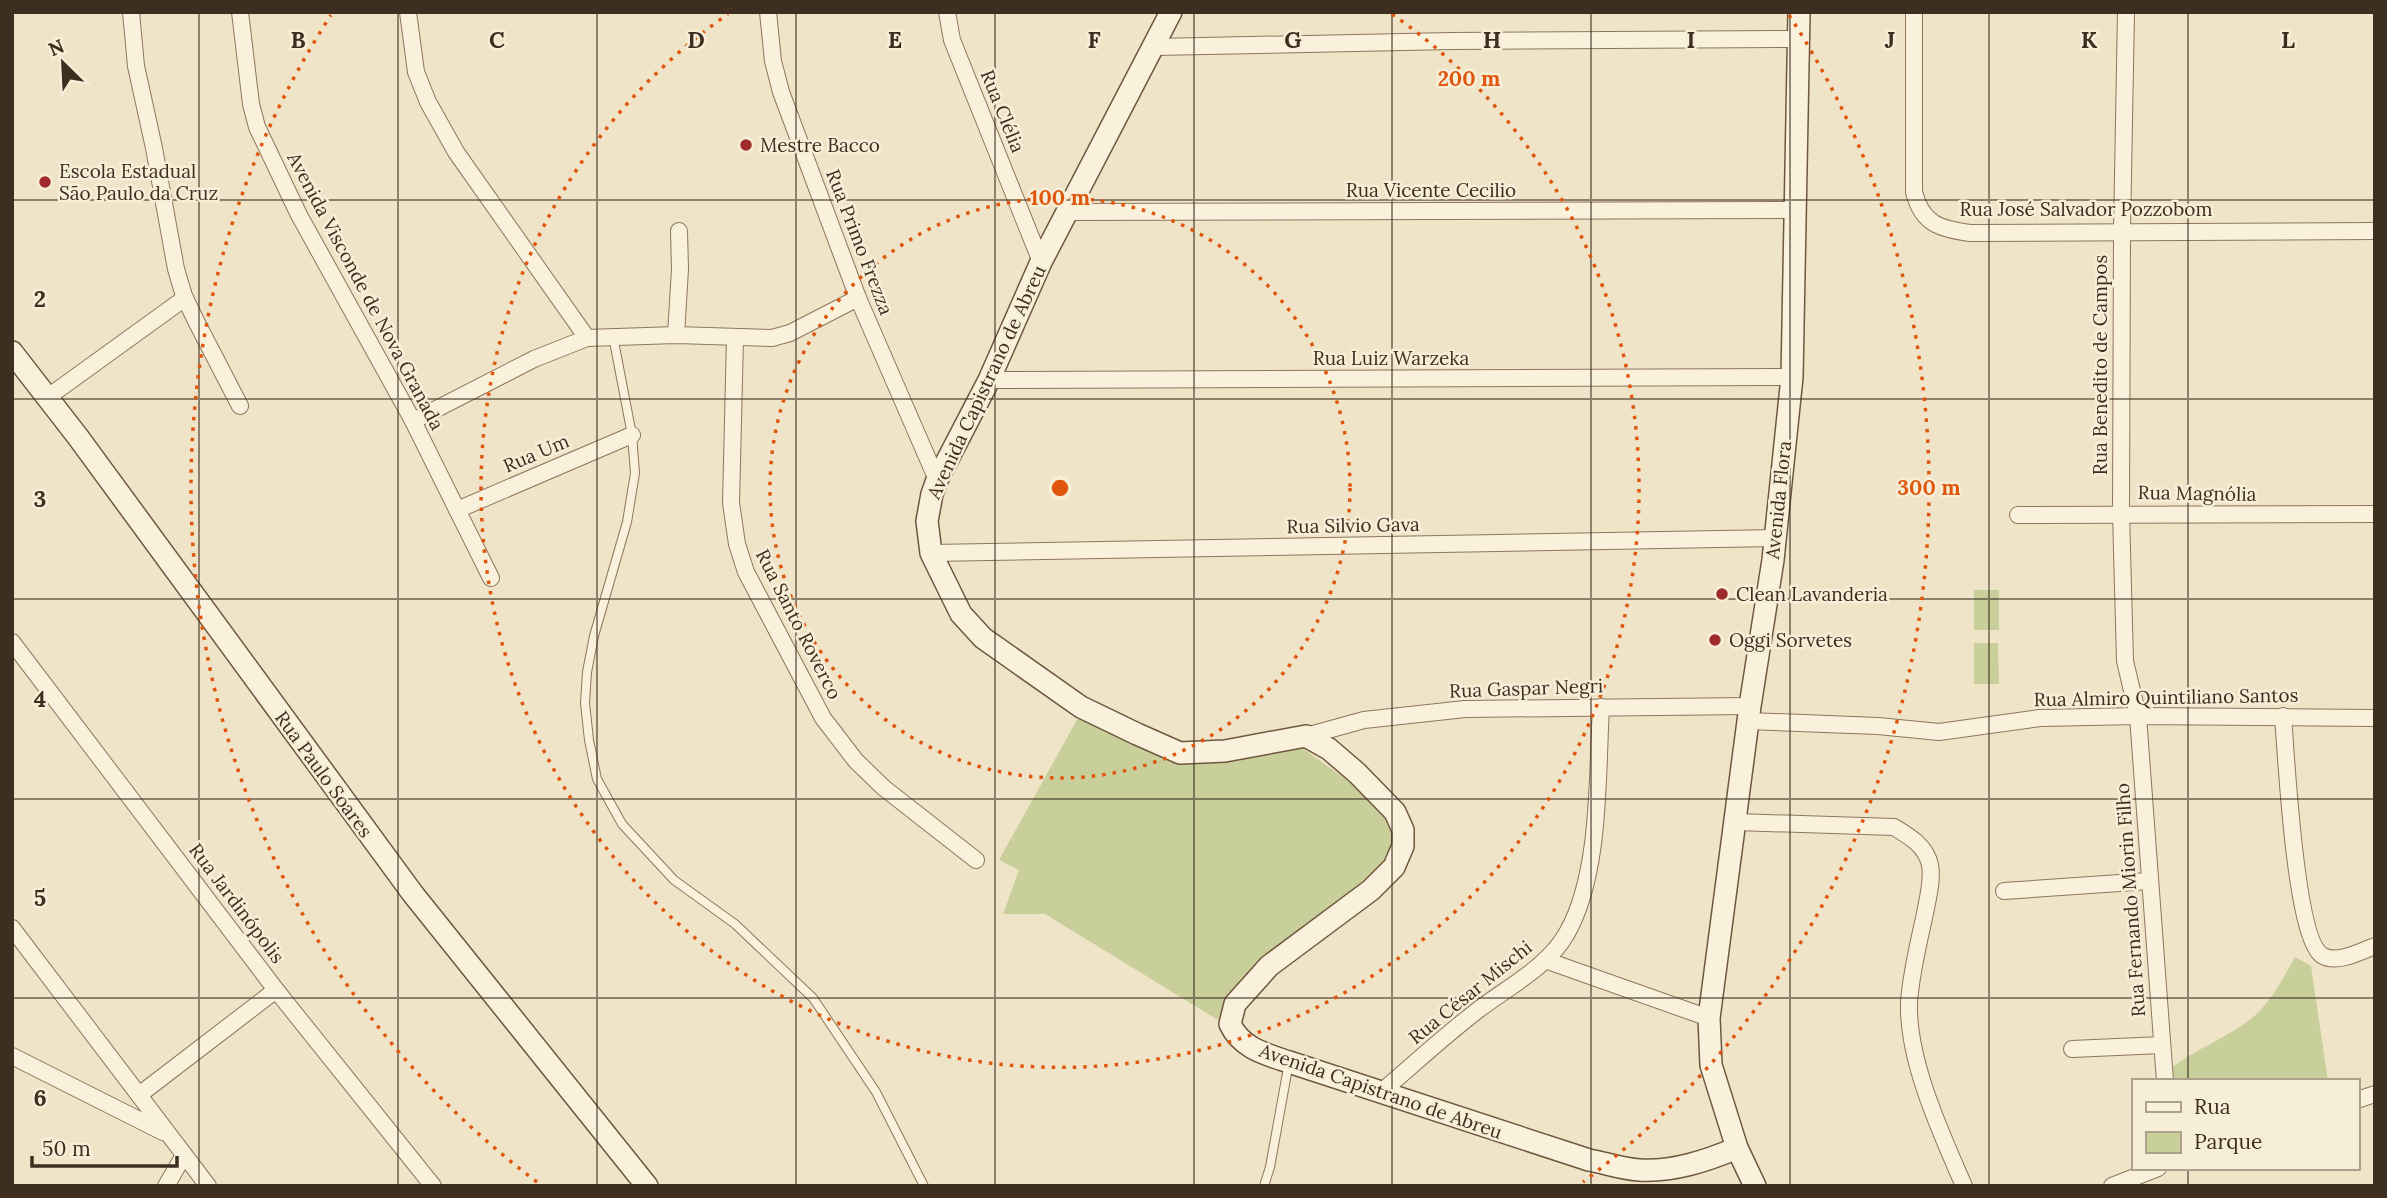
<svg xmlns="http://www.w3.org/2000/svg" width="2387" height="1198" font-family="Lora,serif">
<rect width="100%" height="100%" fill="#f0e4c8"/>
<g fill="#c9cf9b">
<rect x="1974" y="590" width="25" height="40"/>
<polygon points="1974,643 1998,643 1999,684 1974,684"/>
<polygon points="1078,718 1127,736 1168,757 1295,743 1384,806 1396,833 1392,861 1246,981 1226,999 1218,1020 1045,914 1003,914 1019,870 999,860"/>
<path d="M2295,957l16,9 17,115h-154l-1,-14c23,-18 50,-28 74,-45 22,-16 35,-42 48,-65z"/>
</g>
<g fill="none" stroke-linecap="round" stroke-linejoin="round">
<g stroke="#8d765c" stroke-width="10">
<g id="lane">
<polyline points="613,336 632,435 635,473 627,522 594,636 587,672 585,703 589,740 597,779 622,824 674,880 735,924 813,998 876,1092 924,1186"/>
<polyline points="1264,1186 1270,1167 1289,1062"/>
</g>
</g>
<g stroke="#8d765c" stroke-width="18">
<g id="street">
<polyline points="131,12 136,66 154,148 176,269 184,296 196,321 240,406"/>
<polyline points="240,12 251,104 257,127 299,215 413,421 491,578"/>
<polyline points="408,12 416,72 428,102 456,152 587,338"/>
<polyline points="768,12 773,61 781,92 858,298 937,480"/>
<polyline points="947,12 952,40 1041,262"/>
<path d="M1914,12v180c8,32 26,37 56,41l405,-2"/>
<polyline points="2126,12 2122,230 2121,513 2125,661 2138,716 2165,1081"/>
<polyline points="1154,47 1452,41 1798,39"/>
<polyline points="1067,212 1795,210"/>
<polyline points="676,335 680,269 679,231"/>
<polyline points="735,338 731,503 737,544 746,572 823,718 856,761 884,788 976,860"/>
<polyline points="989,380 1792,377"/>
<polyline points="48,397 185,298"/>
<polyline points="413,421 534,359 587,338 676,335 772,338 790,333 858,298"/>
<polyline points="457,510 632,435"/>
<polyline points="2018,515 2375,514"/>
<polyline points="931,553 1775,538"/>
<polyline points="12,642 276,990 433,1186"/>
<path d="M2283,716c3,37 12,225 40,240 15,8 38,-5 52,-10"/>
<polyline points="1749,721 1878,726 1939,732 2040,718 2138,716 2375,718"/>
<polyline points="1306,736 1364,720 1465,709 1750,706"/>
<path d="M1736,822l158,5c15,9 32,19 36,38 3,16 -3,37 -6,53 -6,27 -13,56 -15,84 -2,58 32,131 55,184"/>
<polyline points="2004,891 2149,881"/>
<polyline points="12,928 208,1186"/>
<polyline points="1545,960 1709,1018"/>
<polyline points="2072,1049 2162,1045"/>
<polyline points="12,1056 163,1132"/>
<path d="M1380,1093c33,-28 64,-57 98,-83 30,-23 70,-43 89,-77 34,-60 30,-158 34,-226"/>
<polyline points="139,1095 276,990"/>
<polyline points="2357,1100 2375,1094"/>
<polyline points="166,1186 184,1155"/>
<polyline points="2112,1186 2158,1168"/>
</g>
</g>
<g stroke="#6f573f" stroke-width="24">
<g id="secondary">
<path d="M1171,12l-130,250 -52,118 -52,100 -5,14 -5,27 4,32 30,61 22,24 98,69 56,27 43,19 45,-2 81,-15 23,13 28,24 38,39 8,18v16l-9,21 -23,23 -102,76 -34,38 -5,20c11,24 35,30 59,38l300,98c16,3 34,9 50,10 34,2 67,-9 98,-22"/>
<polyline points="12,352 78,437 413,894 647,1186"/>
<polyline points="1755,1186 1737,1148 1711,1065 1709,1018 1750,706 1773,560 1792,377 1799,12"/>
</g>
</g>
<use href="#lane" stroke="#faf1dc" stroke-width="8"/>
<use href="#street" stroke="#faf1dc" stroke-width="16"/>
<use href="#secondary" stroke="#faf1dc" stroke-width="21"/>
</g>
<path fill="none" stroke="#3d2e20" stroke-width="2" stroke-opacity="0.55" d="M199,12v1174M398,12v1174M597,12v1174M796,12v1174M995,12v1174M1194,12v1174M1392,12v1174M1591,12v1174M1790,12v1174M1989,12v1174M2188,12v1069M12,200h2363M12,399h2363M12,599h2363M12,799h2363M12,998h2363M2188,1168v18"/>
<g fill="none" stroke="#df570d" stroke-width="3.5" stroke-dasharray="3.5 7">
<circle cx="1060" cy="488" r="290"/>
<path d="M1392 14A579 579 0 1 1 728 14"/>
<path d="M537 1182A869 869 0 0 1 331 15M1789 15A869 869 0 0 1 1583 1182"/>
</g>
<g fill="#9e2a2b" stroke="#f7eed8" stroke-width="2.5">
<circle cx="746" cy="145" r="7"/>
<circle cx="45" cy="182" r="7"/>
<circle cx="1722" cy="594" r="7"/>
<circle cx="1715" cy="640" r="7"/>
</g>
<g text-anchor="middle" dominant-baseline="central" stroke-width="5" stroke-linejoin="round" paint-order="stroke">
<g font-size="19" fill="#3d2e20" stroke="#f7eed8">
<text transform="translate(1003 111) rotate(68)">Rua Clélia</text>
<text x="1431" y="190">Rua Vicente Cecilio</text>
<text x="2086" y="209">Rua José Salvador Pozzobom</text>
<text transform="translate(860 242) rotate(69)">Rua Primo Frezza</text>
<text transform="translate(366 291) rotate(62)">Avenida Visconde de Nova Granada</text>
<text x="1391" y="358">Rua Luiz Warzeka</text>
<text transform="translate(2100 365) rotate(-90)">Rua Benedito de Campos</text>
<text transform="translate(986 382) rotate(-65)">Avenida Capistrano de Abreu</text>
<text transform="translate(536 453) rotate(-23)">Rua Um</text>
<text transform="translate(2197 493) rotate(1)">Rua Magnólia</text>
<text transform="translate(1778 500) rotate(-84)">Avenida Flora</text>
<text transform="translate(1353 525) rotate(-1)">Rua Silvio Gava</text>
<text transform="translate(799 624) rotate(63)">Rua Santo Roverco</text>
<text transform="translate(1526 688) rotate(-2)">Rua Gaspar Negri</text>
<text transform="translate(2166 697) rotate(-1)">Rua Almiro Quintiliano Santos</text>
<text transform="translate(324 774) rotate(54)">Rua Paulo Soares</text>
<text transform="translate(2130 900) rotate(-94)">Rua Fernando Miorin Filho</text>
<text transform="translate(237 903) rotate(53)">Rua Jardinópolis</text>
<text transform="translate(1470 992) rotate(-39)">Rua César Mischi</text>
<text transform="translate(1381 1091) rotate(19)">Avenida Capistrano de Abreu</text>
</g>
<g font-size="19" fill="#3d2e20" stroke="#f7eed8" text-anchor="start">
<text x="760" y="145">Mestre Bacco</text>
<text x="59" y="171">Escola Estadual<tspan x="59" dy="22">São Paulo da Cruz</tspan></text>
<text x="1736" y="594">Clean Lavanderia</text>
<text x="1729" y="640">Oggi Sorvetes</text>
</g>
</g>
<g font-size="23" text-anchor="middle" font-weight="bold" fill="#3d2e20" stroke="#f7eed8" stroke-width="5" stroke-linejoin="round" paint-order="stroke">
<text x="298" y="48">B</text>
<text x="497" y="48">C</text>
<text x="696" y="48">D</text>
<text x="895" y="48">E</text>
<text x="1094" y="48">F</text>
<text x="1293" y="48">G</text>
<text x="1492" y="48">H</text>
<text x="1691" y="48">I</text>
<text x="1890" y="48">J</text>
<text x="2089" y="48">K</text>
<text x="2288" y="48">L</text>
<text x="40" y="307">2</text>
<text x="40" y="507">3</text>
<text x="40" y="707">4</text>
<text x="40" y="906">5</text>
<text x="40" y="1106">6</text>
</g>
<circle cx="1060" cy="488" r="10" fill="#df570d" stroke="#f7eed8" stroke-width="3.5"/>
<g font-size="21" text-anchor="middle" font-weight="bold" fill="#df570d" stroke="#f7eed8" stroke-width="5" stroke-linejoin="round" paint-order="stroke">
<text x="1469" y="86">200 m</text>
<text x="1060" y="205">100 m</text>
<text x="1929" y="495">300 m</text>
</g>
<rect width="2387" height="1198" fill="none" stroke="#3d2e20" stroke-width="28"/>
<rect x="2132" y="1079" width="228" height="91" fill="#f7eed8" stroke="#ada18e" stroke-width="2"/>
<rect x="2146" y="1102" width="35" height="10" fill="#faf1dc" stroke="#ada18e" stroke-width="2"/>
<text x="2194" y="1114" font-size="21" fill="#3d2e20">Rua</text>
<rect x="2146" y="1132" width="35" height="21" fill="#c9cf9b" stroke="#ada18e" stroke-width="2"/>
<text x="2194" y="1149" font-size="21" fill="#3d2e20">Parque</text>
<g transform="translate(63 63) rotate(336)" stroke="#f7eed8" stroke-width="5" paint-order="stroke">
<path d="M0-5L12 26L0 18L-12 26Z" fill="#3d2e20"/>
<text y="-10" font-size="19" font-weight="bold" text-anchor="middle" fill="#3d2e20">N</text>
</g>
<path d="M32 1156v10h145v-10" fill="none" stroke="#3d2e20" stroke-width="3.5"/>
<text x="42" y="1156" font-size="21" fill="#3d2e20" stroke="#f7eed8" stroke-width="5" paint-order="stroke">50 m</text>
</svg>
